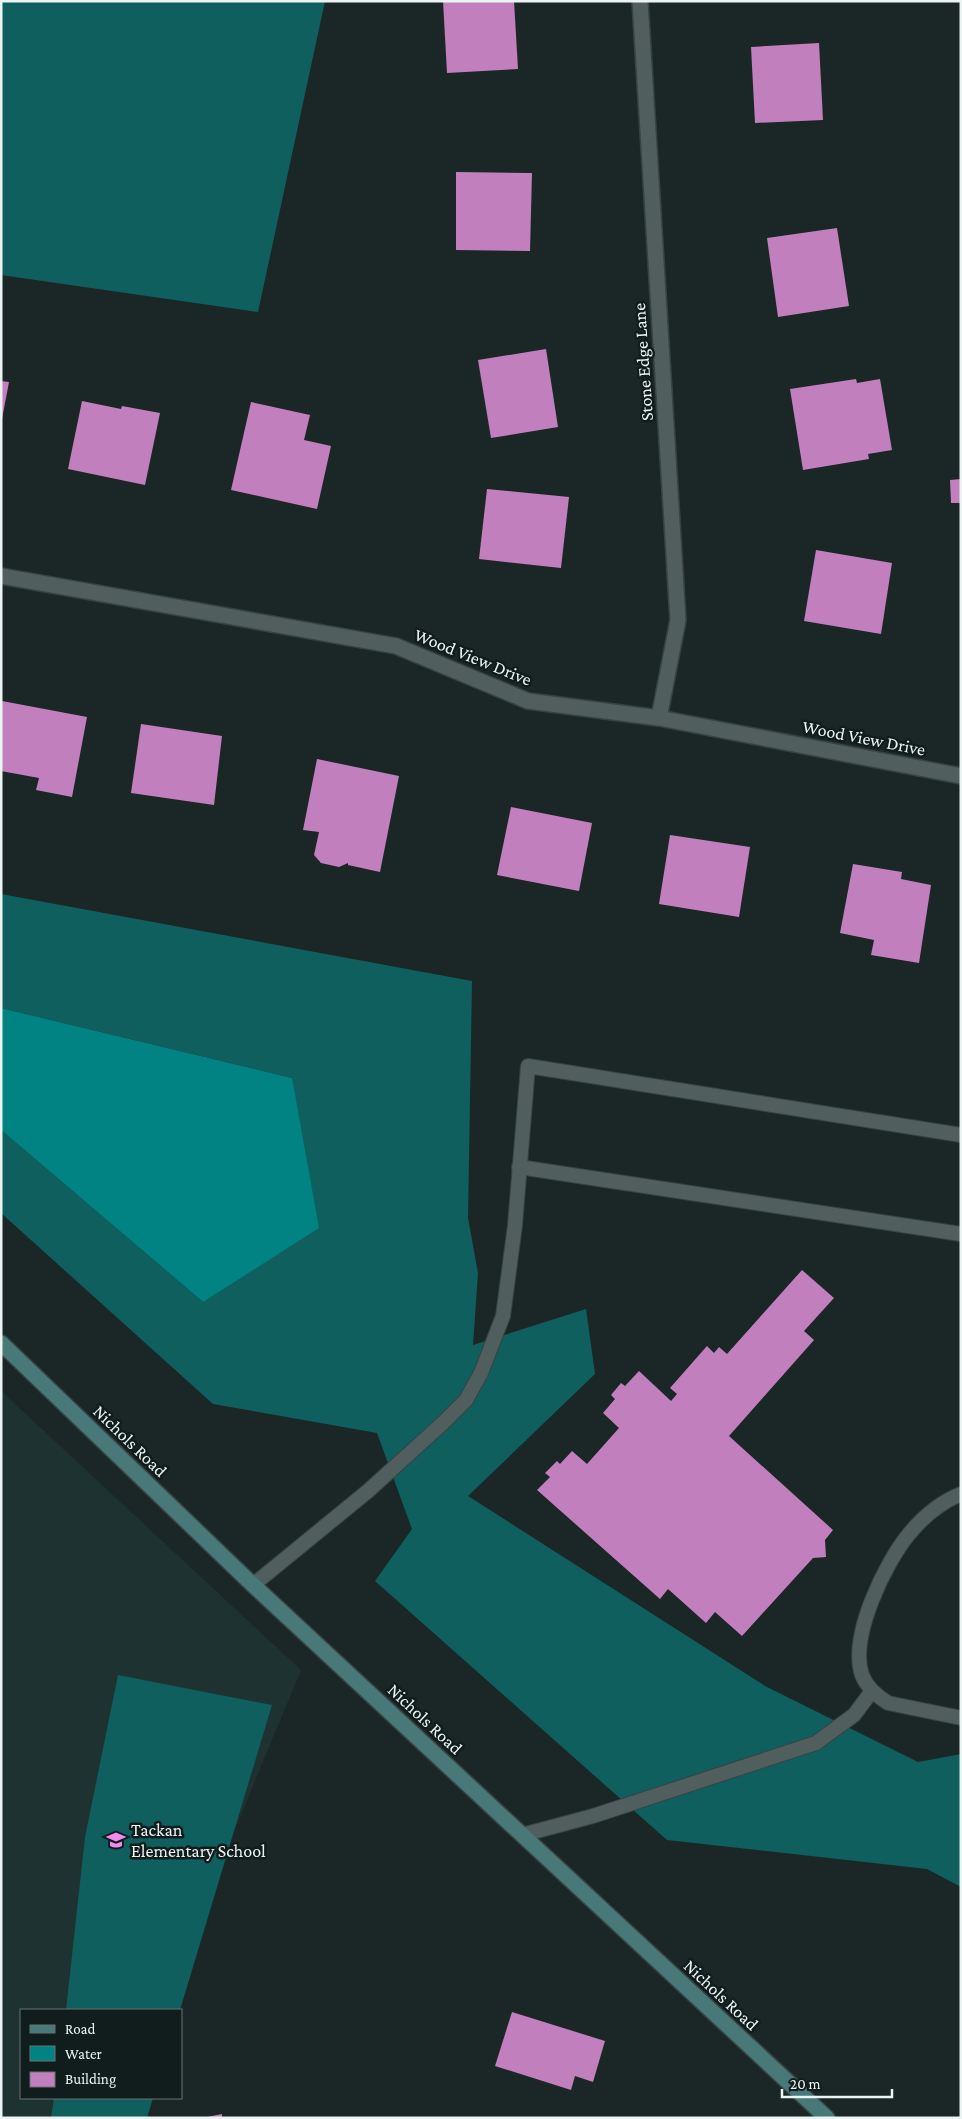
<svg xmlns="http://www.w3.org/2000/svg" width="962" height="2119" font-family="'Crimson Pro',serif">
<rect width="100%" height="100%" fill="#1b2727"/>
<polygon fill="#1d3231" points="1,1391 301,1670 160,2010 21,2010 21,2098 124,2098 115,2118 1,2118"/>
<g fill="#0f5f5e">
<polygon points="1,1 325,1 258,312 1,275"/>
<polygon points="1,894 472,981 468,1218 478,1273 473,1345 586,1309 595,1374 468,1496 765,1686 918,1762 961,1754 961,1887 927,1869 667,1840 375,1581 412,1529 377,1433 213,1404 1,1213 1,1130 203,1302 292,1078 1,1008"/>
<polygon points="118,1675 272,1705 180,2010 66,2010 85,1837"/>
<polygon points="54,2098 153,2098 147,2118 51,2118"/>
</g>
<polygon fill="#008382" points="1,1008 292,1078 319,1228 203,1302 1,1130"/>
<g fill="#c27fbe">
<polygon points="443,1 514,1 518,69 447,73"/>
<polygon points="819,43 823,120 755,123 751,47"/>
<polygon points="456,172 532,173 530,251 456,250"/>
<polygon points="837,228 849,306 778,317 767,238"/>
<polygon points="546,349 558,427 491,438 478,360"/>
<polygon points="856,379 857,383 880,379 892,450 868,454 869,459 803,470 790,389"/>
<polygon points="1,381 9,382 2,419 1,419"/>
<polygon points="82,401 121,409 122,406 160,413 145,485 68,469"/>
<polygon points="251,402 310,415 304,440 331,446 317,509 231,490"/>
<polygon points="961,479 961,503 951,503 950,480"/>
<polygon points="487,489 569,497 561,568 479,559"/>
<polygon points="816,550 892,563 881,634 804,621"/>
<polygon points="2,701 87,717 72,797 36,790 39,778 1,771"/>
<polygon points="141,724 222,736 214,805 131,793"/>
<polygon points="317,759 399,776 380,872 348,865 348,863 339,867 321,863 314,855 319,832 303,830"/>
<polygon points="511,807 592,823 579,891 497,875"/>
<polygon points="670,835 750,847 739,917 659,904"/>
<polygon points="853,864 902,872 901,879 931,885 919,963 871,955 874,940 840,933"/>
<polygon points="802,1270 834,1298 804,1331 814,1340 729,1436 833,1530 825,1540 826,1557 813,1558 742,1636 715,1612 706,1623 668,1589 660,1599 537,1490 550,1477 545,1473 557,1461 560,1464 572,1451 587,1464 619,1428 603,1413 615,1399 611,1395 621,1383 625,1386 639,1371 671,1401 677,1394 670,1388 707,1346 714,1353 719,1347 727,1354"/>
<polygon points="512,2012 605,2041 593,2082 575,2076 571,2090 495,2066"/>
<polygon points="222,2114 222,2118 207,2118 207,2117"/>
</g>
<g fill="none" stroke-linecap="round" stroke-linejoin="round">
<g stroke="#384242" stroke-width="16">
<g id="lane">
<polyline points="519,1167 961,1234"/>
<path d="M961,1494c-20,8 -38,23 -52,40 -24,29 -60,103 -47,141 5,13 15,21 26,28l73,15"/>
<polyline points="253,1585 368,1491 444,1422 466,1400 481,1373 503,1316 515,1225 528,1066 961,1135"/>
<polyline points="522,1835 593,1816 816,1743 854,1715 872,1691"/>
</g>
</g>
<g stroke="#384242" stroke-width="18">
<g id="street">
<polyline points="640,1 678,620 659,718"/>
<polyline points="1,576 396,646 528,701 659,718 961,776"/>
</g>
</g>
<g stroke="#384242" stroke-width="18">
<polyline id="secondary" points="1,1343 253,1585 827,2118"/>
</g>
<use href="#lane" stroke="#505e5d" stroke-width="14"/>
<use href="#street" stroke="#505e5d" stroke-width="15"/>
<use href="#secondary" stroke="#487978" stroke-width="15"/>
</g>
<defs>
<g id="school-bare" transform="scale(1.5)"><path d="M0-5L7-2L0 1L-7-2ZM-4 1L0 2.5L4 1V4Q0 6-4 4Z" fill="#f589ef" stroke="#111d1d" stroke-width="2.5" paint-order="stroke"/></g>
</defs>
<g fill-rule="evenodd">
<use href="#school-bare" x="116" y="1840"/>
</g>
<g text-anchor="middle" dominant-baseline="central" stroke-width="5" stroke-linejoin="round" paint-order="stroke">
<g font-size="18" fill="#ebf3f3" stroke="#111d1d">
<text transform="translate(643 362) rotate(-94)">Stone Edge Lane</text>
<text transform="translate(473 657) rotate(22)">Wood View Drive</text>
<text transform="translate(864 738) rotate(11)">Wood View Drive</text>
<text transform="translate(130 1441) rotate(44)">Nichols Road</text>
<text transform="translate(425 1719) rotate(43)">Nichols Road</text>
<text transform="translate(721 1995) rotate(43)">Nichols Road</text>
</g>
<g font-size="18" fill="#ebf3f3" stroke="#111d1d" text-anchor="start">
<text x="131" y="1830">Tackan<tspan x="131" dy="21">Elementary School</tspan></text>
</g>
</g>
<rect width="962" height="2119" fill="none" stroke="#ebf3f3" stroke-width="5"/>
<rect x="20" y="2009" width="162" height="90" fill="#111d1d" stroke="#687373"/>
<rect x="30" y="2025" width="25" height="8" fill="#487978" stroke="#687373"/>
<text x="65" y="2034" font-size="15" fill="#ebf3f3">Road</text>
<rect x="30" y="2046" width="25" height="15" fill="#008382" stroke="#687373"/>
<text x="65" y="2059" font-size="15" fill="#ebf3f3">Water</text>
<rect x="30" y="2072" width="25" height="15" fill="#c27fbe" stroke="#687373"/>
<text x="65" y="2084" font-size="15" fill="#ebf3f3">Building</text>
<path d="M782 2089v8h110v-8" fill="none" stroke="#ebf3f3" stroke-width="2.5"/>
<text x="790" y="2089" font-size="15" fill="#ebf3f3" stroke="#111d1d" stroke-width="4" paint-order="stroke">20 m</text>
</svg>
